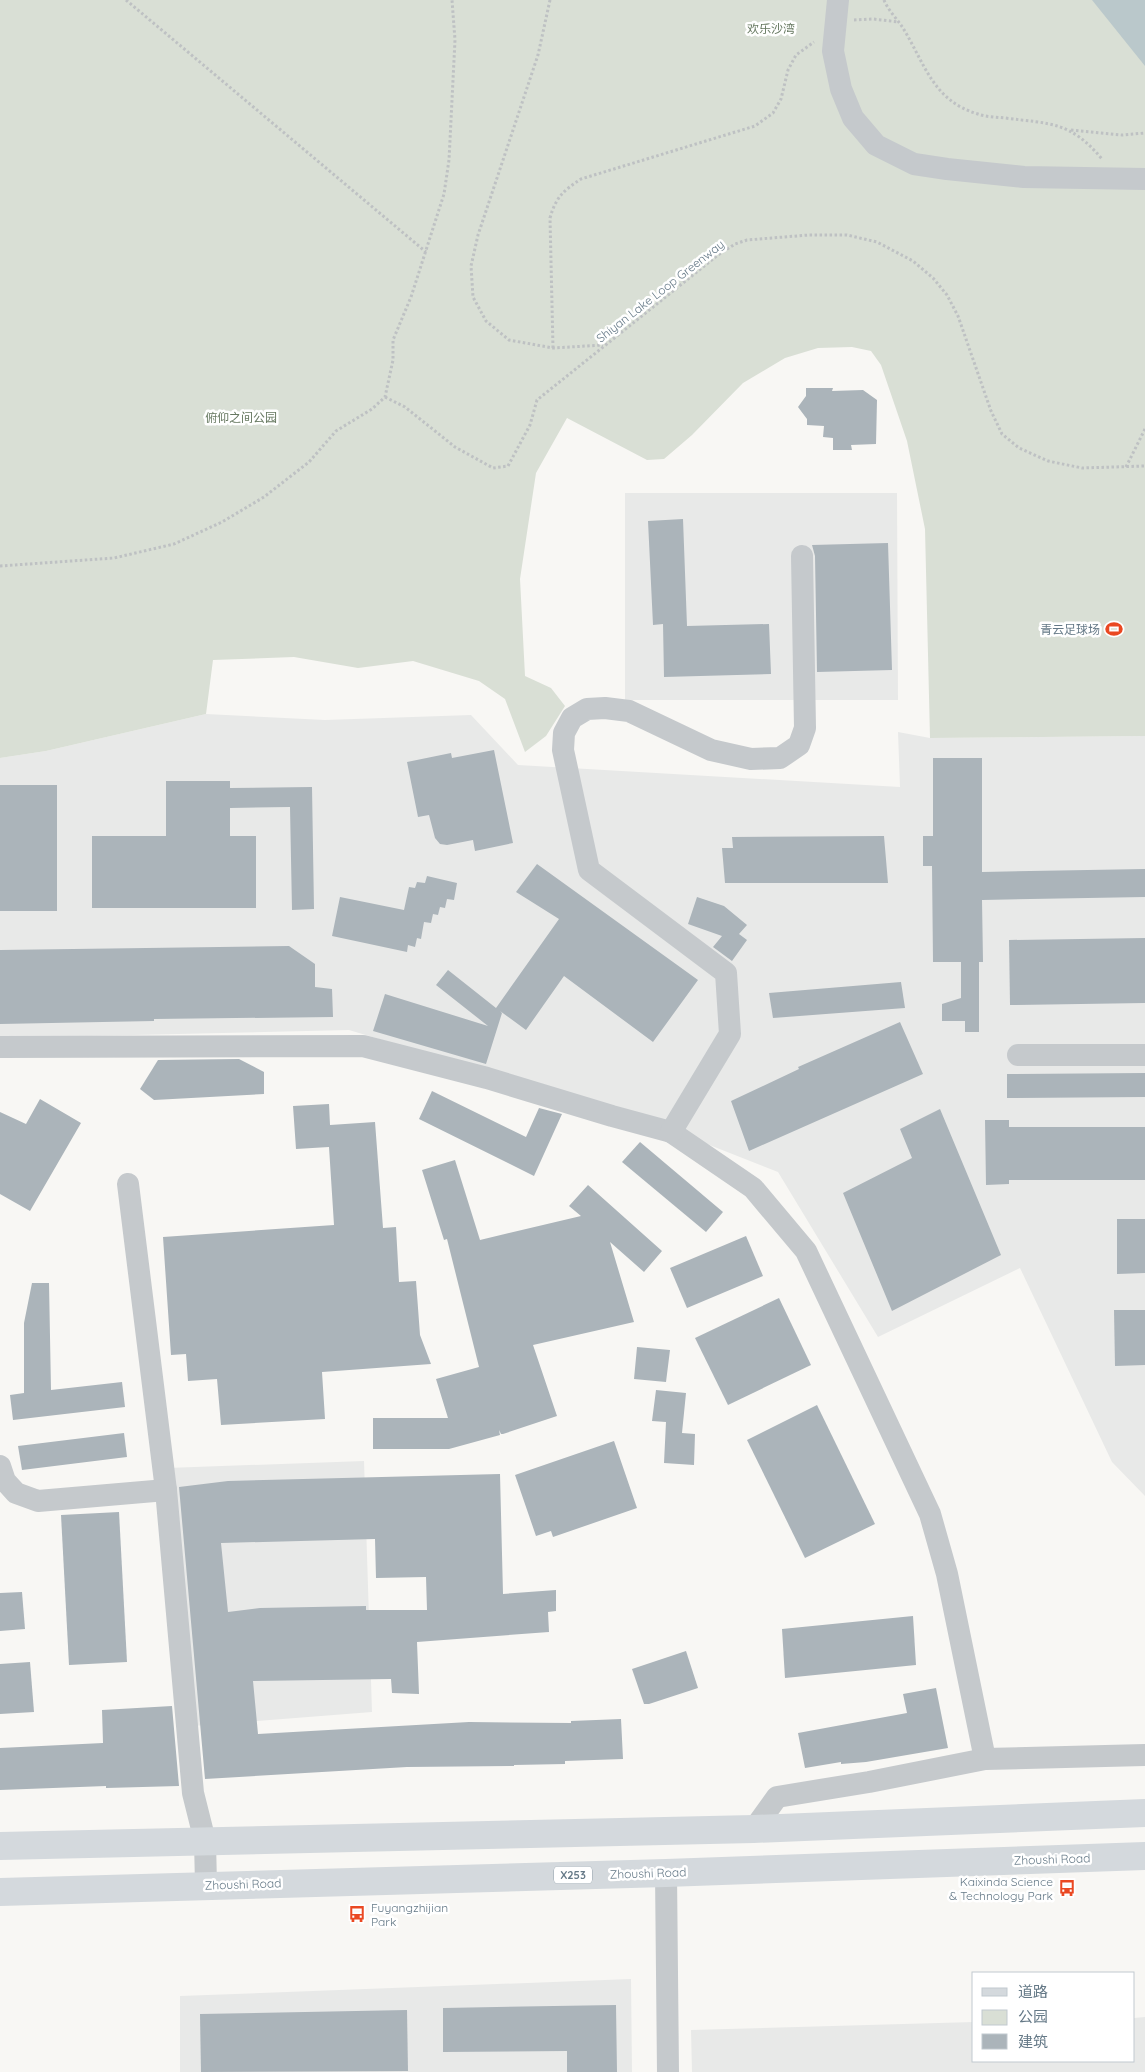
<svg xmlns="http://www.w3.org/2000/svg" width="1145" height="2072" font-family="Quicksand,'Noto Sans SC',sans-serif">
<rect width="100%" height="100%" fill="#f8f7f4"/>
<g fill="#e8e9e8">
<polygon points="625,493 897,493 898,700 625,700"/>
<polygon points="206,714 325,720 471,715 518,765 900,787 898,732 930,738 1145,736 1145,1496 1112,1462 1020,1268 878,1337 778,1172 636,1116 349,1030 0,1038 0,758 46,751"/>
<polygon points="364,1461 372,1712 193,1726 167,1468"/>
<polygon points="631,1979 632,2072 180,2072 180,1996"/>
<polygon points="1145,2017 1145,2072 692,2072 691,2030 974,2022 974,2061 1134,2061 1134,2018"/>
</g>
<polygon fill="#d9dfd5" points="0,0 1145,0 1145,736 930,738 925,529 907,441 881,365 871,351 852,347 818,348 785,358 743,383 692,435 664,459 647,460 567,418 536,473 520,579 525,676 551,688 565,706 546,736 525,752 505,699 479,681 413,661 358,668 294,657 213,660 206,714 46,751 0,758"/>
<polygon fill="#bac8cb" points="1092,0 1145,0 1145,66"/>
<g fill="#abb4ba" fill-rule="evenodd">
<polygon points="806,388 833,388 832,391 863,390 877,400 876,444 851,445 852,450 833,450 833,438 823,437 824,426 807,425 807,419 798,407 806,396"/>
<polygon points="683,519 687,626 769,624 771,674 664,677 663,624 653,625 648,521"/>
<polygon points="888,543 892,670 817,672 815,556 812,545"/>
<polygon points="494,750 513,843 475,851 473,840 447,845 440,844 435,838 429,815 418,817 407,762 451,753 452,758"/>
<polygon points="933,758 982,758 982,872 1145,869 1145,897 982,900 983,962 979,962 979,1032 965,1032 965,1021 942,1021 942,1004 961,998 961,962 933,962 932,866 923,866 923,836 933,836"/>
<polygon points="166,781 230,781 230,788 312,787 314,909 292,910 290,807 230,808 230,836 256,836 256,908 92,908 92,836 166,836"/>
<rect x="0" y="785" width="57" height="126"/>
<polygon points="884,836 888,883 725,883 722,848 733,848 732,837"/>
<polygon points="537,864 698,980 653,1042 564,976 526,1030 500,1011 502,1013 486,1064 373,1031 385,994 488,1026 436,985 448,970 496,1008 559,919 516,892"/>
<polygon points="427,876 457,883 454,900 447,899 445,908 440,907 438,915 433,914 431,923 424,922 421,939 417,938 415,947 408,945 407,952 332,936 340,897 404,910 409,887 415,888 417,882 425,883"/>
<polygon points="697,897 724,906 747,925 739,934 747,940 732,961 713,947 722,936 688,924"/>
<polygon points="1145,938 1145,1003 1010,1005 1009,940"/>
<polygon points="289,946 315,964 315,987 332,989 333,1017 154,1019 154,1021 0,1024 0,950"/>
<polygon points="901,982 905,1008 773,1018 769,993"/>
<polygon points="900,1022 923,1074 749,1151 731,1101 799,1069 798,1067"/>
<polygon points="239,1059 264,1072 264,1094 154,1100 140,1089 158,1060"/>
<polygon points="1145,1073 1145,1097 1007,1098 1007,1074"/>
<polygon points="432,1091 526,1137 539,1108 562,1114 534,1176 419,1119"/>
<polygon points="40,1099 81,1123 30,1211 0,1194 0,1112 26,1124"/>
<polygon points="329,1104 330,1125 375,1122 383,1228 396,1227 399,1282 416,1281 420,1335 431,1364 322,1372 325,1419 221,1425 217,1379 188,1381 186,1354 171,1355 163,1237 334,1225 329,1147 296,1149 293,1106"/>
<polygon points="940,1109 1001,1255 892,1311 843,1193 912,1158 900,1129"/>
<polygon points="985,1120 1009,1120 1009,1127 1145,1127 1145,1180 1009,1180 1009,1184 986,1185"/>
<polygon points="640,1142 723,1212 706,1232 622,1162"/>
<polygon points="455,1160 480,1240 581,1216 569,1206 588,1185 662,1251 644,1272 610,1242 634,1322 533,1345 557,1416 503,1434 501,1434 499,1430 500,1435 449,1449 373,1449 373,1418 448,1418 436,1379 479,1367 447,1239 444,1240 422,1170"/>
<polygon points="1117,1219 1145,1219 1145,1273 1117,1274"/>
<polygon points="746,1236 763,1276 687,1308 670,1268"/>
<polygon points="32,1283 49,1283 51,1390 122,1382 125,1407 13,1420 10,1395 24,1393 24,1323"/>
<polygon points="779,1298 811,1365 728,1405 695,1338"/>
<polygon points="1114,1310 1145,1310 1145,1365 1115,1366"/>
<polygon points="637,1347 670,1350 666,1382 634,1379"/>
<polygon points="656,1390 686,1393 682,1433 695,1434 694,1465 664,1463 666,1422 652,1421"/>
<polygon points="817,1405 875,1524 805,1558 747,1440"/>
<polygon points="124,1433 127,1457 22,1470 18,1446"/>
<polygon points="614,1441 637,1508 553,1537 551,1531 536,1536 515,1475"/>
<path d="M500,1474l3,120 53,-4v21l-8,1 1,20 -132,10 2,52 -27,-1 -1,-14 -138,2 5,53 211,-12 102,1v-2l50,-2 2,40 -58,2v3l-51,1v1l-107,1 -202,12 -26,-292 49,-6zM375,1539l1,39 50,-1 1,33h-61v-4l-106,2 -32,4 -7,-69z"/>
<polygon points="119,1512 127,1662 69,1665 61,1515"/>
<polygon points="22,1592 25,1629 0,1631 0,1593"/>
<polygon points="913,1616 916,1665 785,1678 782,1629"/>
<polygon points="686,1651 698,1688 649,1704 644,1704 632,1669"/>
<polygon points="30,1662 34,1712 0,1714 0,1664"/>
<polygon points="936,1688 948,1748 866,1762 841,1764 841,1762 805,1768 798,1733 907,1713 903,1694"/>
<polygon points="172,1706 179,1786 106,1788 106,1786 0,1790 0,1748 103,1743 102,1710"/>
<polygon points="616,2005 617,2072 567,2072 567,2051 443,2052 443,2008"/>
<polygon points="407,2010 408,2071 201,2072 200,2014"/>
</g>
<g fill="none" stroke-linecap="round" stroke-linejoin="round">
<g stroke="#bec1c3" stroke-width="3" stroke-dasharray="2.5 2.5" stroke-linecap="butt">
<polyline points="126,0 426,252"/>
<polyline points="550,0 538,55 478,235 471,266 473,297 486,321 509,340 553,348 603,345"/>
<path d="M884,0c4,10 13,19 19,28 22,36 30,73 75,86 8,3 18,3 27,4 46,6 65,3 97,41"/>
<polyline points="854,20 873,19 899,22"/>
<polyline points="1071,130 1122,135 1145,133"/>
<path d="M553,348l-3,-130c6,-21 13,-27 31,-39l174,-53 18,-13 8,-14 7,-29 8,-15 18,-13"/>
<polyline points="385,397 405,407 455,447 493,468 508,466 530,425 537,400 718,255 735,244 747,240 809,235 847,235 877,242 913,261 933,278 947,295 958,316 991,411 1002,434 1019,448 1048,461 1082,468 1145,466"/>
<polyline points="1126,467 1145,429"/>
<polyline points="0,566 114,558 174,544 222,522 264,497 309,462 336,431 372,409 385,397 393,360 393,340 411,297 444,194 449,160 455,40 452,0"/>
</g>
<g stroke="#c5c9cc" stroke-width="22">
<polyline points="838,0 833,51 841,89 853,118 876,145 914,164 947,169 1024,177 1145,179"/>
<polyline points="0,1047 363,1046 487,1078 612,1116 671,1132 753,1188 806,1251 930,1514 947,1574 985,1759"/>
<polyline points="1018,1055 1145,1055"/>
<polyline points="671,1132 730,1034 726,973 589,870 563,750 564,733 572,718 587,709 605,708 629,711 711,750 751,759 780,758 799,745 805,728 802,556"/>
<polyline points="128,1184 166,1490 193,1793 205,1841 206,1885"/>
<polyline points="0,1466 5,1481 16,1493 38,1501 166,1490"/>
<polyline points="754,1829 777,1797 869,1782 985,1759 1145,1755"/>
<polyline points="666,1873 668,2072"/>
</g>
<g stroke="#d4d9dd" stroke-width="28">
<polyline points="0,1846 754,1829 1145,1813"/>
<polyline points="0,1892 666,1873 1145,1856"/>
</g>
</g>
<defs>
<g id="stadium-bare" transform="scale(1.35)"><path d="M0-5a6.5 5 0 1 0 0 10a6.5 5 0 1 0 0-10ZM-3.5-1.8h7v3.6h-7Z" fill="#ea4822" stroke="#fff" stroke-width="2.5" paint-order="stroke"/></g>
<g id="bus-bare" transform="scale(1.35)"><path d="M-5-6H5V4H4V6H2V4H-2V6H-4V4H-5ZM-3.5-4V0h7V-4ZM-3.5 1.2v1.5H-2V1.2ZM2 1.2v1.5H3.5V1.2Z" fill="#ea4822" stroke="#fff" stroke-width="2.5" paint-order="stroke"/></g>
</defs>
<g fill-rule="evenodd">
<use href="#stadium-bare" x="1114" y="629"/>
<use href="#bus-bare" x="1067" y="1888"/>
<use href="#bus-bare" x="357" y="1914"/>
</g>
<g text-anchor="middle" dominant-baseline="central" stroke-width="5" stroke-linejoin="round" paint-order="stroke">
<rect fill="#fff" stroke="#93a1ab" stroke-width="1" x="554" y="1866.5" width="38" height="17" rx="4"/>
<g font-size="11" font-weight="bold" fill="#657987">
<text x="573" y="1875">X253</text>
</g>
<g font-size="12" fill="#667860" stroke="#fff">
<text x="771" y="28">欢乐沙湾</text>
<text x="241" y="417">俯仰之间公园</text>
</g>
<g font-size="12" fill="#657987" stroke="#fff">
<text transform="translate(660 291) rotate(-38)">Shiyan Lake Loop Greenway</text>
<text transform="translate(1052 1859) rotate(-2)">Zhoushi Road</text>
<text transform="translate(648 1873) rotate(-2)">Zhoushi Road</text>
<text transform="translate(243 1884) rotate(-2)">Zhoushi Road</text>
</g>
<g font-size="12" fill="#657987" stroke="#fff" text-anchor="end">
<text x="1100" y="629">青云足球场</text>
<text x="1053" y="1881">Kaixinda Science<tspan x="1053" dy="14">&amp; Technology Park</tspan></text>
<text x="371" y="1907" text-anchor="start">Fuyangzhijian<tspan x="371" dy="14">Park</tspan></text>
</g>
</g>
<rect x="972" y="1972" width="162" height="90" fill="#ffffff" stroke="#c1c9cf"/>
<rect x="982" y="1988" width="25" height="8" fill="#d4d9dd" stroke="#c1c9cf"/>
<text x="1018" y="1997" font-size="15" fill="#657987">道路</text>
<rect x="982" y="2010" width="25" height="15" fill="#d9dfd5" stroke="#c1c9cf"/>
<text x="1018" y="2022" font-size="15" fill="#657987">公园</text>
<rect x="982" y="2034" width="25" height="15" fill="#abb4ba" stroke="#c1c9cf"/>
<text x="1018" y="2047" font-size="15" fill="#657987">建筑</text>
</svg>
